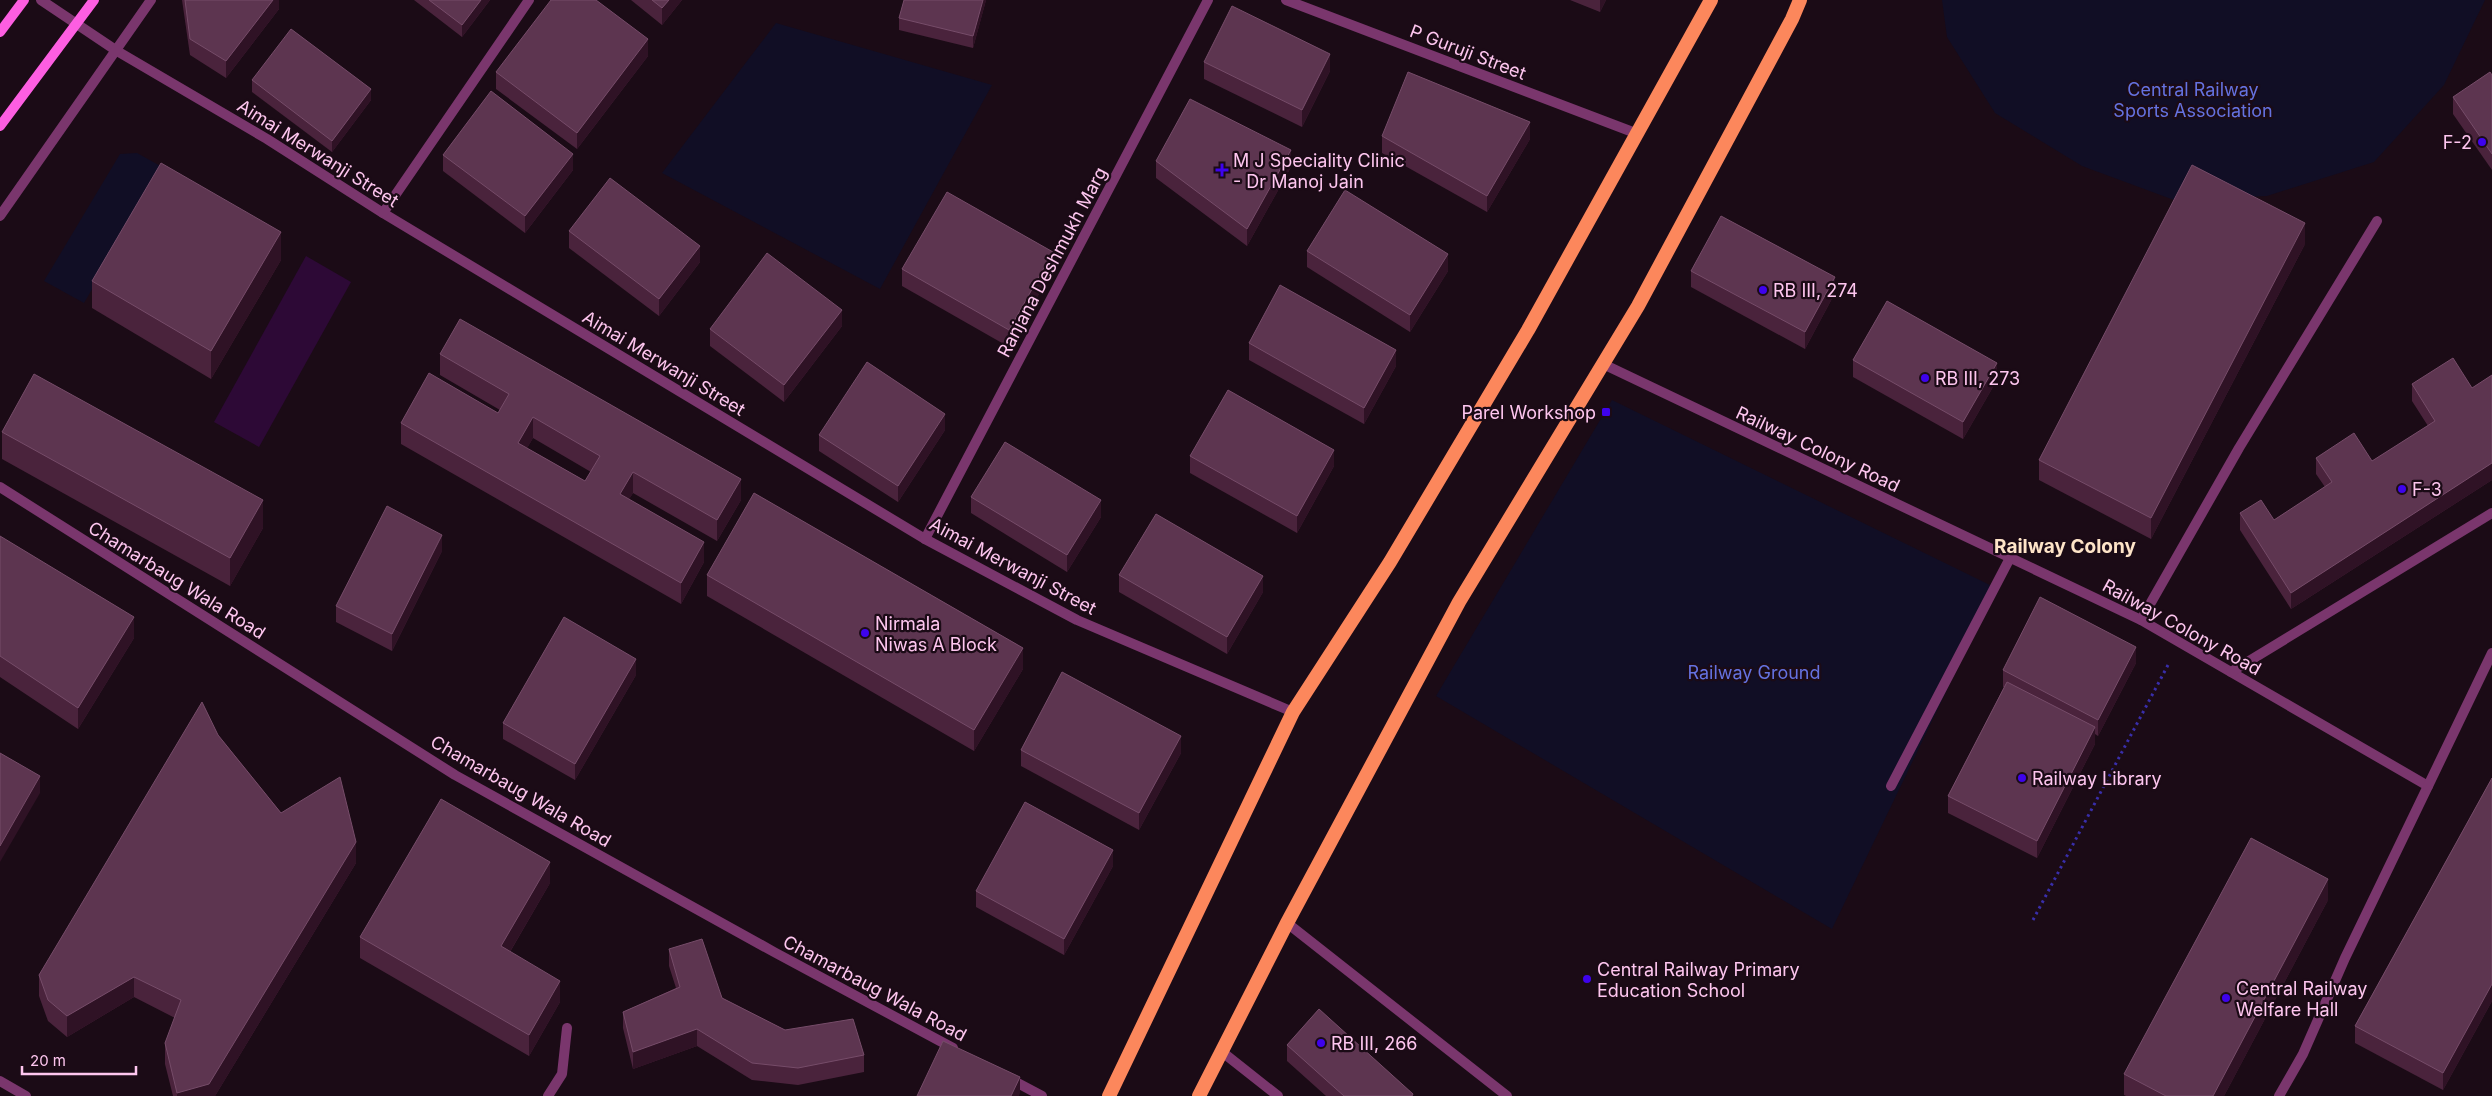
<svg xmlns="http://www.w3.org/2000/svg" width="2492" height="1096" font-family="Inter,sans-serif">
<rect width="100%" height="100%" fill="#1b0b16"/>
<g fill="#110e25">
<polygon points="1942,0 2485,0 2444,85 2374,162 2267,196 2174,200 2082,166 1995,113 1947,37"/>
<polygon points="776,23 992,85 880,289 662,173"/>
<polygon points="137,153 173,173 152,188 84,303 44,281 120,154"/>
<polygon points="1612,400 1996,588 1832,929 1436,696"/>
</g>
<polygon fill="#2d0936" points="306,256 351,282 259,447 214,422"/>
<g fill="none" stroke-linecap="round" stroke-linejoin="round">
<polyline stroke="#392eaa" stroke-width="3" stroke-dasharray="2.5 4" stroke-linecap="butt" points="2033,920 2168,665"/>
<g stroke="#7a366d" stroke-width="10">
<polyline points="2141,620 2239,448 2377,221"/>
<polyline points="1891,786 2010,558"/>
<polyline points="1221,1051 1278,1096"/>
</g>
<g stroke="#7a366d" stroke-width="10">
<polyline points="41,0 117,51 267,139 383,213 925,539 1077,620 1293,712"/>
<polyline points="1286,0 1638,134"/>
<polyline points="383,213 529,0"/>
<polyline points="0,216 151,0"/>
<polyline points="1603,364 2141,620 2428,786 2345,958 2303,1054 2279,1096"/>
<polyline points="0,487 455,775 774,952 953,1048"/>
<polyline points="925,539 1208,0"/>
<polyline points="2231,672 2492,513"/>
<polyline points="2428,786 2492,653"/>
<polyline points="1287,923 1507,1096"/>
<polyline points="1010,1079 1042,1096"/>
<polyline points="0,1081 26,1096"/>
<polyline points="548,1096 562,1074 567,1028"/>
</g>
<g stroke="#fd5ee1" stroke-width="10">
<polyline points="0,32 24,0"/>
<polyline points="0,126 94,0"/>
</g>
<g stroke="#fc875c" stroke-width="14">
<polyline points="1109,1096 1293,712 1390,562 1528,330 1711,0"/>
<polyline points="1199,1096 1287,923 1459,602 1638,306 1792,19 1800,0"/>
</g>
</g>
<g fill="#4a233c" fill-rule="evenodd">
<polygon points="182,0 279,0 279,9 226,78 190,55"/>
<polygon points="414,0 490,0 462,37"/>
<polygon points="631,0 682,0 662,25"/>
<polygon points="986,0 973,48 899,30 899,18"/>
<polygon points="1570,0 1606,0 1600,12"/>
<polygon points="648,56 577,149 496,89 496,72"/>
<polygon points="1204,62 1330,71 1302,127 1204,79"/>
<polygon points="2492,75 2492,170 2453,114 2453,97"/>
<polygon points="252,80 371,100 332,152 252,92"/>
<polygon points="1382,136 1530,139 1487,212 1382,153"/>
<polygon points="443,155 573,170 525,233 443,171"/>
<polygon points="1156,161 1291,167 1247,246 1156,178"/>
<polygon points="569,231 700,262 659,316 569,248"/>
<polygon points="2305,244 2151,539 2039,480 2039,460"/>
<polygon points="1307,251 1448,271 1410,332 1307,267"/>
<polygon points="281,260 211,379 92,308 92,281"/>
<polygon points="902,269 1053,269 1009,347 902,286"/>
<polygon points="1691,271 1835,293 1805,349 1691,287"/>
<polygon points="842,326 784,402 710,346 710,329"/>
<polygon points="1249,343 1396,366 1364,424 1249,360"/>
<path d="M440,354l301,146 -24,41 -84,-48 -4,6 75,63 -23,42 -280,-160v-21l97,-10 2,-3 -60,-35zM533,438l58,34 -6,9 -58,-33z"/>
<polygon points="1853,360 1997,380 1963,439 1853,377"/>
<polygon points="2492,375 2492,480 2291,609 2240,530 2240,513 2274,520 2325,487 2316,474 2316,458 2372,461 2428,426 2412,401 2412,384 2472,388"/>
<polygon points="945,430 898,502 819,451 819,435"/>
<polygon points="2,432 263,528 230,586 2,459"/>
<polygon points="1190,456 1334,466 1297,533 1190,473"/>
<polygon points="971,497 1101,517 1067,572 971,513"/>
<polygon points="0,536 134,638 78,729 0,677"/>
<polygon points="442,551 392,651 336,622 336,606"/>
<polygon points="707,575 1023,669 974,751 707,596"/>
<polygon points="1119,575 1263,592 1227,654 1119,592"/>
<polygon points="2136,663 2098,736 2095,734 2095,744 2037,858 1948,813 1948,796 2004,687 2003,687 2003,670"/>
<polygon points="636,675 575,780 503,739 503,723"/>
<polygon points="218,735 281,813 356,863 215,1096 173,1096 165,1064 165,1043 175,1018 134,997 67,1037 48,1021 39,996 39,975"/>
<polygon points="1021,750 1181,753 1139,830 1021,766"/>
<polygon points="2492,778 2492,1001 2443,1090 2355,1043 2355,1026"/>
<polygon points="1113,866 1064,955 976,907 976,891"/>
<polygon points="550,883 510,952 560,1002 529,1056 360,958 360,937"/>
<polygon points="2328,900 2224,1096 2126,1096 2124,1095 2124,1074"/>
<polygon points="669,949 722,998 785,1030 864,1055 864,1072 798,1085 752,1080 697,1046 633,1069 623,1028 623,1012 676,988 669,966"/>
<polygon points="1287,1045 1413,1096 1326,1096 1287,1061"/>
</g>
<g fill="#2f1225">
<polygon points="273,0 279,0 279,9 226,78 226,61"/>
<polygon points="481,0 490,0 462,37 462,25"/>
<polygon points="669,0 682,0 662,25 662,8"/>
<polygon points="983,0 986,0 973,48 973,36"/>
<polygon points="1600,0 1606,0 1600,12"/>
<polygon points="648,39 648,56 577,149 577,133"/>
<polygon points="1330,54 1330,71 1302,127 1302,110"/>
<polygon points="371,89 371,100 332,152 332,141"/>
<polygon points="1530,122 1530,139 1487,212 1487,196"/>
<polygon points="1291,150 1291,167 1247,246 1247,229"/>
<polygon points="573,154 573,170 525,233 525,216"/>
<polygon points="2305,223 2305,244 2151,539 2151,518"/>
<polygon points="281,232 281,260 211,379 211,351"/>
<polygon points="700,246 700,262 659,316 659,299"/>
<polygon points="1053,252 1053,269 1009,347 1009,330"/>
<polygon points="1448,254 1448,271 1410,332 1410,315"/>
<polygon points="1835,277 1835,293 1805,349 1805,332"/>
<polygon points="842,310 842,326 784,402 784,385"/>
<polygon points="1396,350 1396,366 1364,424 1364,408"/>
<polygon points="1997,363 1997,380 1963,439 1963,422"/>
<polygon points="945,414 945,430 898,502 898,486"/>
<polygon points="533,417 533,438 518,464 518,443"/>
<polygon points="1334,450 1334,466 1297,533 1297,516"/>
<polygon points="2492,463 2492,480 2291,609 2291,593"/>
<polygon points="633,472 633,493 620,514 620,494"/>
<polygon points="741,479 741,500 717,541 717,520"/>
<polygon points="263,500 263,528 230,586 230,558"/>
<polygon points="1101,500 1101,517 1067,572 1067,555"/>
<polygon points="442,535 442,551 392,651 392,634"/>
<polygon points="704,542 704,562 681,604 681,583"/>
<polygon points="1263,576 1263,592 1227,654 1227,637"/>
<polygon points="134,617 134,638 78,729 78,708"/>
<polygon points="2136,647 2136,663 2098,736 2098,720"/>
<polygon points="1023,648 1023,669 974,751 974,730"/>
<polygon points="636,659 636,675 575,780 575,764"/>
<polygon points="2095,727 2095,744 2037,858 2037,841"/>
<polygon points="1181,736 1181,753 1139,830 1139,813"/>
<polygon points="40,776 40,793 0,862 0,846"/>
<polygon points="356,842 356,863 215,1096 177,1096 177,1093"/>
<polygon points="1113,850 1113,866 1064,955 1064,939"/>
<polygon points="550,862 550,883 501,967 501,946"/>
<polygon points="2328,879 2328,900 2224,1096 2213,1096"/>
<polygon points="134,977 134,997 67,1037 67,1016"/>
<polygon points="560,981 560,1002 529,1056 529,1035"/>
<polygon points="2492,984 2492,1001 2443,1090 2443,1073"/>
<polygon points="697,1029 697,1046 633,1069 633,1052"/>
<polygon points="1020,1077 1020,1093 1019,1096 1011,1096"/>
</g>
<g fill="#5d3550" stroke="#764c69" fill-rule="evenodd">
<polygon points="185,0 273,0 226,61 190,39"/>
<polygon points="429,0 481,0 462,25"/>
<polygon points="551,0 596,0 648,39 577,133 496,72"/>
<polygon points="652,0 669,0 662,8"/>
<polygon points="904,0 983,0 973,36 899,18"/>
<polygon points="1232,6 1330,54 1302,110 1204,62"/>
<polygon points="291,29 371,89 332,141 252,80"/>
<polygon points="1408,72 1530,122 1487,196 1382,136"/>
<polygon points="2490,72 2492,75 2492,154 2453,97"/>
<polygon points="491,91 573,154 525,216 443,155"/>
<polygon points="1190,99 1291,150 1247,229 1156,161"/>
<polygon points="161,163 281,232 211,351 92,281"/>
<polygon points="2192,165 2305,223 2151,518 2039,460"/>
<polygon points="610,178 700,246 659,299 569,231"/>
<polygon points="1345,190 1448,254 1410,315 1307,251"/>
<polygon points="947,192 1053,252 1009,330 902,269"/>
<polygon points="1721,216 1835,277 1805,332 1691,271"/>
<polygon points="767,253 842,310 784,385 710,329"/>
<polygon points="1280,285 1396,350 1364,408 1249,343"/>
<polygon points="1887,301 1997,363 1963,422 1853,360"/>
<path d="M460,319l281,160 -24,41 -84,-48 -13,22 84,48 -23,41 -280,-160 28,-50 69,40 11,-19 -69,-40zM533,417l67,39 -15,25 -67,-38z"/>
<polygon points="2453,358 2472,388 2492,375 2492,463 2291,593 2240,513 2261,500 2274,520 2332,482 2316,458 2354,433 2372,461 2435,421 2412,384"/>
<polygon points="867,362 945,414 898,486 819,435"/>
<polygon points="34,374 263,500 230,558 2,432"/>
<polygon points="1228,390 1334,450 1297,516 1190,456"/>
<polygon points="1005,442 1101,500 1067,555 971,497"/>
<polygon points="754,493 1023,648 974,730 707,575"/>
<polygon points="387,506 442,535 392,634 336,606"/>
<polygon points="1156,514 1263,576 1227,637 1119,575"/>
<polygon points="0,536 134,617 78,708 0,656"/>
<polygon points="2040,597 2136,647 2098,720 2003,670"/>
<polygon points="564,617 636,659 575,764 503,723"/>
<polygon points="1062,672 1181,736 1139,813 1021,750"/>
<polygon points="2007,682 2095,727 2037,841 1948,796"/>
<polygon points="202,702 218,735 281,813 340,777 356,842 209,1084 177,1093 165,1043 181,1000 134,977 67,1016 48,1000 39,975"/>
<polygon points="0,753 40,776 0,846"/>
<polygon points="2492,778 2492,984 2443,1073 2355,1026"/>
<polygon points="441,799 550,862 501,946 560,981 529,1035 360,937"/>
<polygon points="1025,802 1113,850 1064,939 976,891"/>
<polygon points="2251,838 2328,879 2213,1096 2166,1096 2124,1074"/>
<polygon points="702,939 722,998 785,1030 853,1019 864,1055 798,1068 752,1063 697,1029 633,1052 623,1012 680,987 669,949"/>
<polygon points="1319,1009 1413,1094 1412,1096 1344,1096 1287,1045"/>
<polygon points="943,1041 1020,1077 1011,1096 917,1096"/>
</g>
<g fill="#3e03ed" stroke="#1b0b16" stroke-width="2">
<circle cx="2482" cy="142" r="5"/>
<path d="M1219.5 162.5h5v5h5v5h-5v5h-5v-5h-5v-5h5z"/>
<circle cx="1763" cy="290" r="5"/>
<circle cx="1925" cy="378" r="5"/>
<rect x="1601" y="407" width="10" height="10" rx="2.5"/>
<circle cx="2402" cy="489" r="5"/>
<circle cx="865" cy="633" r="5"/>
<circle cx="2022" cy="778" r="5"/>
<circle cx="1587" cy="979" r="5"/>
<circle cx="2226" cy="998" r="5"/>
<circle cx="1321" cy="1043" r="5"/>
</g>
<g text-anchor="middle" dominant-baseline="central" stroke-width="4.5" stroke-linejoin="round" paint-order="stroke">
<g font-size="18" fill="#fec6ef" stroke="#1b0b16">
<text transform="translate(1468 52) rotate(21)">P Guruji Street</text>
<text transform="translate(318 153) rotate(32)">Aimai Merwanji Street</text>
<text transform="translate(1052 262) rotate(-62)">Ranjana Deshmukh Marg</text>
<text transform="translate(664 363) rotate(31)">Aimai Merwanji Street</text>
<text transform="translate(1818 449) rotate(25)">Railway Colony Road</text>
<text transform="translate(1013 566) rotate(28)">Aimai Merwanji Street</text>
<text transform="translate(177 580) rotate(32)">Chamarbaug Wala Road</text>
<text transform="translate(2182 627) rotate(29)">Railway Colony Road</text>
<text transform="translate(521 791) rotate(30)">Chamarbaug Wala Road</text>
<text transform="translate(875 988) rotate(28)">Chamarbaug Wala Road</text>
</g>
<g font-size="18" fill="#6572e0" stroke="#1b0b16">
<text x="2193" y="89">Central Railway<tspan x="2193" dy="21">Sports Association</tspan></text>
<text x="1754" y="672">Railway Ground</text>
</g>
<g font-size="18" fill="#fec6ef" stroke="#1b0b16" text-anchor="start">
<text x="2472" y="142" text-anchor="end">F-2</text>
<text x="1233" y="160">M J Speciality Clinic<tspan x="1233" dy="21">- Dr Manoj Jain</tspan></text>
<text x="1773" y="290">RB III, 274</text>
<text x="1935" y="378">RB III, 273</text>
<text x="1596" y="412" text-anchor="end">Parel Workshop</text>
<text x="2412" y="489">F-3</text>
<text x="875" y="623">Nirmala<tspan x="875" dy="21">Niwas A Block</tspan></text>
<text x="2032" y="778">Railway Library</text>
<text x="1597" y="969">Central Railway Primary<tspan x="1597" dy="21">Education School</tspan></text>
<text x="2236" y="988">Central Railway<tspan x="2236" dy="21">Welfare Hall</tspan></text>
<text x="1331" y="1043">RB III, 266</text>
</g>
<g font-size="19" font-weight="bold" fill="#fee4c8" stroke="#1b0b16">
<text x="2065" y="546">Railway Colony</text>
</g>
</g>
<path d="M22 1066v8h114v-8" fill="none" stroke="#fec6ef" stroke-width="2.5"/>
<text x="30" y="1066" font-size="15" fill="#fec6ef" stroke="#1b0b16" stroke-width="4" paint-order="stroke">20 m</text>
</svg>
